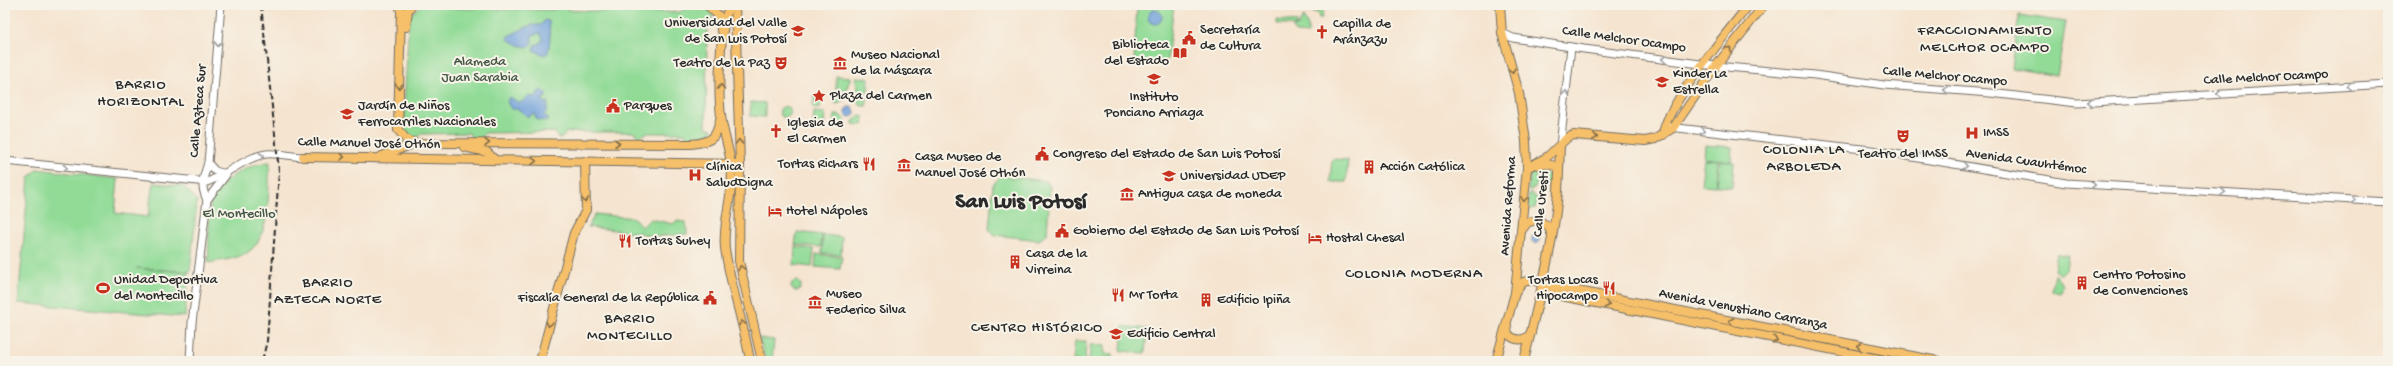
<svg xmlns="http://www.w3.org/2000/svg" width="2393" height="366" font-family="'Gochi Hand',sans-serif">
<rect width="100%" height="100%" fill="#f7f3e8"/>
<filter id="ink" filterUnits="userSpaceOnUse"><feTurbulence type="fractalNoise" baseFrequency=".025" numOctaves="2"/><feDisplacementMap in="SourceGraphic" scale="8" xChannelSelector="R" yChannelSelector="G"/><feConvolveMatrix kernelMatrix="1 2 1 2 8 2 1 2 1" color-interpolation-filters="sRGB"/></filter>
<filter id="wash" filterUnits="userSpaceOnUse"><feTurbulence type="fractalNoise" baseFrequency=".012" numOctaves="4" result="noise"/><feDisplacementMap in="SourceGraphic" scale="16" xChannelSelector="R" yChannelSelector="G"/><feGaussianBlur stdDeviation="0.9" result="paint"/><feColorMatrix in="noise" values="0 0 0 0 0 0 0 0 0 0 0 0 0 0 0 0 0 1.4 0 .05"/><feComposite in="paint" operator="in"/></filter>
<g filter="url(#wash)">
<rect width="100%" height="100%" fill="#f5e4cf"/>
<g fill="#92db97" stroke="#5e8361" fill-rule="evenodd">
<polygon points="421,5 446,5 448,8 474,9 476,5 487,5 489,9 555,10 559,5 565,5 568,10 633,12 640,6 646,12 680,12 688,6 708,7 712,11 713,18 707,21 706,127 712,129 710,133 702,137 687,138 685,133 646,133 640,137 633,132 567,132 562,138 558,138 555,132 485,133 478,140 471,137 469,133 421,134 416,138 407,135 403,130 409,16"/>
<path d="M1137,5h37l-7,55 -3,5 -30,-4zM1152,11l6,12 -8,-1 -1,-8z"/>
<polygon points="1312,5 1324,5 1322,18 1319,18 1317,12 1312,12"/>
<polygon points="2019,15 2066,22 2057,76 2012,68"/>
<polygon points="1303,17 1308,26 1308,34 1296,33 1293,29 1293,26 1298,27"/>
<polygon points="1277,20 1297,22 1297,26 1277,24"/>
<polygon points="836,76 851,77 846,90 836,89"/>
<polygon points="855,77 869,78 868,92 858,91"/>
<polygon points="835,92 846,93 845,99 838,104 835,103"/>
<polygon points="857,94 868,95 866,106 862,106 856,100"/>
<polygon points="814,96 821,97 820,109 813,108"/>
<polygon points="751,102 765,103 765,117 750,116"/>
<circle cx="785" cy="112" r="5.5"/>
<polygon points="814,112 825,113 824,125 813,124"/>
<polygon points="835,115 840,115 845,120 845,124 834,123"/>
<polygon points="860,116 864,117 863,125 853,124 853,121"/>
<polygon points="1705,145 1732,147 1731,161 1704,158"/>
<polygon points="1332,159 1348,160 1346,182 1330,182"/>
<polygon points="1704,159 1718,160 1716,186 1701,185"/>
<polygon points="1720,160 1734,162 1732,187 1717,186"/>
<path d="M270,162c-2,24 1,70 -18,87 -10,10 -30,11 -44,14 1,-12 0,-56 4,-64 11,-21 36,-35 58,-37z"/>
<polygon points="37,169 118,179 115,213 148,217 153,183 183,186 197,201 190,272 136,268 188,272 185,317 18,303 29,178"/>
<polygon points="1535,172 1538,183 1530,192 1528,190 1530,174"/>
<path d="M1539,172l13,4v7l-4,4c-6,-6 -8,-6 -9,-15z"/>
<polygon points="1001,176 1046,181 1050,187 1047,234 1039,240 994,235 989,229 993,184"/>
<polygon points="1529,194 1532,194 1538,199 1535,208 1528,209"/>
<polygon points="595,214 634,218 642,227 650,219 673,224 676,221 686,222 687,234 652,237 641,233 588,227"/>
<polygon points="797,232 822,235 821,247 795,245"/>
<polygon points="823,235 842,237 841,255 822,253"/>
<polygon points="795,247 814,249 812,267 794,265"/>
<polygon points="2057,253 2068,255 2066,269 2060,275 2054,270"/>
<polygon points="816,254 842,257 840,269 815,267"/>
<polygon points="2054,274 2063,285 2061,293 2051,291"/>
<circle cx="796" cy="286" r="5"/>
<polygon points="1123,326 1147,329 1145,353 1121,351"/>
<polygon points="759,338 774,340 772,361 766,361"/>
<polygon points="1075,341 1086,341 1085,361 1073,361"/>
<polygon points="1091,344 1105,346 1104,353 1113,354 1112,359 1104,357 1103,361 1089,361"/>
</g>
<g fill="#70a1da" stroke="#4e6682">
<circle cx="1155" cy="17" r="7"/>
<polygon points="545,20 549,21 550,40 548,53 544,55 533,50 535,44 539,44 543,39 540,33 532,35 532,43 530,47 521,46 507,39 508,36 531,25 541,25"/>
<polygon points="542,90 546,93 546,97 542,100 545,103 548,102 547,111 544,115 549,119 548,121 537,120 534,113 528,117 518,109 511,109 507,102 509,97 520,103 529,96 536,97 538,92"/>
<circle cx="850" cy="112" r="5"/>
<circle cx="1536" cy="239" r="4.5"/>
</g>
</g>
<g filter="url(#ink)">
<g fill="none" stroke-linecap="round" stroke-linejoin="round">
<g stroke="#726c64" stroke-width="9">
<g id="minor">
<polyline points="1502,33 1513,38 1584,49 1716,66 1815,75 1884,85 1990,93 2077,103 2388,84"/>
<polyline points="1669,127 1871,150 2066,183 2388,202"/>
<polyline points="1560,146 1571,47"/>
<path d="M5,161l202,21c20,-7 38,-25 59,-28 11,-1 25,2 37,3"/>
<polyline points="208,163 215,171 226,174"/>
<polyline points="207,200 226,175"/>
<path d="M190,361l2,-38 15,-123c-7,-14 -4,-22 1,-37l13,-158"/>
</g>
</g>
<g stroke="#726c64" stroke-width="10">
<g id="major">
<path d="M399,5l2,6 -3,119 8,9 9,4 276,1c23,-2 26,-7 30,-29"/>
<polyline points="707,5 719,16 721,29"/>
<path d="M730,5c-11,21 -12,87 -9,111 2,16 8,32 10,48 4,28 -9,56 -6,84 5,38 19,75 25,113"/>
<polyline points="735,5 740,164 739,261 762,361"/>
<polyline points="406,27 408,10 412,5"/>
<path d="M1663,135c1,-27 66,-105 86,-130"/>
<polyline points="464,147 487,152 495,160"/>
<polyline points="382,156 415,143"/>
<polyline points="303,157 740,164"/>
<polyline points="1538,165 1547,164 1559,167"/>
<polyline points="1527,168 1547,157 1568,137 1574,135 1645,141 1655,139 1673,128 1716,66 1764,5"/>
<polyline points="1521,231 1528,222 1538,220 1548,226 1552,235"/>
<polyline points="1541,292 1889,361"/>
<polyline points="1515,293 1523,282 1533,280 1542,284 1938,361"/>
<path d="M1507,326l1,8c7,7 16,8 23,-1"/>
<polyline points="540,361 574,233 586,210 585,161"/>
<polyline points="1496,361 1515,293 1527,168 1526,141 1519,93 1502,33 1500,5"/>
<path d="M1524,361c12,-52 27,-104 33,-158 2,-19 2,-38 3,-57"/>
</g>
</g>
<use href="#minor" stroke="#fff" stroke-width="7"/>
<use href="#major" stroke="#f6c06b" stroke-width="8"/>
<polyline stroke="#2b2b2b" stroke-width="2" stroke-dasharray="6 3" stroke-linecap="butt" points="261,5 279,171 267,341 262,361"/>
</g>
<defs><path id="oneway-chevron" d="M-2-3.5L2.5 0L-2 3.5" fill="none" stroke-width="1.6" stroke-linecap="round" stroke-linejoin="round"/></defs>
<g stroke="#a0a0a0">
<use href="#oneway-chevron" transform="translate(218 44) rotate(95)"/>
<use href="#oneway-chevron" transform="translate(1664 59) rotate(-173)"/>
<use href="#oneway-chevron" transform="translate(2349 86) rotate(177)"/>
<use href="#oneway-chevron" transform="translate(1946 90) rotate(-176)"/>
<use href="#oneway-chevron" transform="translate(1566 93) rotate(-84)"/>
<use href="#oneway-chevron" transform="translate(2219 94) rotate(177)"/>
<use href="#oneway-chevron" transform="translate(2090 102) rotate(176)"/>
<use href="#oneway-chevron" transform="translate(1702 131) rotate(7)"/>
<use href="#oneway-chevron" transform="translate(262 156) rotate(-14)"/>
<use href="#oneway-chevron" transform="translate(1965 166) rotate(9)"/>
<use href="#oneway-chevron" transform="translate(65 168) rotate(6)"/>
<use href="#oneway-chevron" transform="translate(2093 185) rotate(3)"/>
<use href="#oneway-chevron" transform="translate(2223 192) rotate(3)"/>
<use href="#oneway-chevron" transform="translate(2353 200) rotate(3)"/>
</g>
<g stroke="#866e48">
<use href="#oneway-chevron" transform="translate(1729 49) rotate(-52)"/>
<use href="#oneway-chevron" transform="translate(1512 71) rotate(75)"/>
<use href="#oneway-chevron" transform="translate(399 86) rotate(92)"/>
<use href="#oneway-chevron" transform="translate(721 87) rotate(-90)"/>
<use href="#oneway-chevron" transform="translate(1595 137) rotate(9)"/>
<use href="#oneway-chevron" transform="translate(739 142) rotate(-92)"/>
<use href="#oneway-chevron" transform="translate(487 143)"/>
<use href="#oneway-chevron" transform="translate(617 143)"/>
<use href="#oneway-chevron" transform="translate(342 157) rotate(1)"/>
<use href="#oneway-chevron" transform="translate(534 161) rotate(1)"/>
<use href="#oneway-chevron" transform="translate(1524 199) rotate(96)"/>
<use href="#oneway-chevron" transform="translate(585 200) rotate(89)"/>
<use href="#oneway-chevron" transform="translate(741 268) rotate(-103)"/>
<use href="#oneway-chevron" transform="translate(1607 305) rotate(12)"/>
<use href="#oneway-chevron" transform="translate(1731 321) rotate(-169)"/>
<use href="#oneway-chevron" transform="translate(742 323) rotate(-102)"/>
<use href="#oneway-chevron" transform="translate(549 324) rotate(104)"/>
<use href="#oneway-chevron" transform="translate(1775 340) rotate(12)"/>
<use href="#oneway-chevron" transform="translate(1859 346) rotate(-169)"/>
</g>
</g>
<defs>
<g id="university-bare" transform="scale(1.08)"><path d="M0-5L7-2L0 1L-7-2ZM-4 1L0 2.5L4 1V4Q0 6-4 4Z" fill="#c8321e" stroke="#f7f3e8" stroke-width="2.5" paint-order="stroke"/></g>
<g id="church-bare" transform="scale(1.08)"><path d="M-1.2-6h2.4v3.5h3.3v2.4h-3.3V6h-2.4V-.1h-3.3v-2.4h3.3Z" fill="#c8321e" stroke="#f7f3e8" stroke-width="2.5" paint-order="stroke"/></g>
<g id="civic-bare" transform="scale(1.08)"><path d="M-.6-6.5H3V-4.5H.6V-3L4-1V1h2V6H-6V1h2V-1L-.6-3ZM-1.2 2.5V6h2.4V2.5Z" fill="#c8321e" stroke="#f7f3e8" stroke-width="2.5" paint-order="stroke"/></g>
<g id="library-bare" transform="scale(1.08)"><path d="M-6-4Q-3-5.5-.7-3.5V5Q-3 3-6 4ZM6-4Q3-5.5 .7-3.5V5Q3 3 6 4Z" fill="#c8321e" stroke="#f7f3e8" stroke-width="2.5" paint-order="stroke"/></g>
<g id="theatre-bare" transform="scale(1.08)"><path d="M-5-5.5Q0-4 5-5.5V0Q5 5 0 6Q-5 5-5 0ZM-3.3-2.5H-1v1.5H-3.3ZM1-2.5H3.3v1.5H1ZM-2.8 1Q0 5.5 2.8 1Z" fill="#c8321e" stroke="#f7f3e8" stroke-width="2.5" paint-order="stroke"/></g>
<g id="museum-bare" transform="scale(1.08)"><path d="M0-6L6-3V-2H-6V-3ZM-5-1h2V3h-2ZM-1-1h2V3h-2ZM3-1h2V3H3ZM-6 4H6V6H-6Z" fill="#c8321e" stroke="#f7f3e8" stroke-width="2.5" paint-order="stroke"/></g>
<g id="school-bare" transform="scale(1.08)"><path d="M0-5L7-2L0 1L-7-2ZM-4 1L0 2.5L4 1V4Q0 6-4 4Z" fill="#c8321e" stroke="#f7f3e8" stroke-width="2.5" paint-order="stroke"/></g>
<g id="sight-bare" transform="scale(1.08)"><path d="M0-6L1.8-2.2L6-1.7L2.9 1.2L3.7 5.4L0 3.3L-3.7 5.4L-2.9 1.2L-6-1.7L-1.8-2.2Z" fill="#c8321e" stroke="#f7f3e8" stroke-width="2.5" paint-order="stroke"/></g>
<g id="hospital-bare" transform="scale(1.08)"><path d="M-5-5h3v3.5h4V-5h3V5h-3V1.5h-4V5h-3Z" fill="#c8321e" stroke="#f7f3e8" stroke-width="2.5" paint-order="stroke"/></g>
<g id="restaurant-bare" transform="scale(1.08)"><path d="M-5-6h1v4h1v-4h1v4h1v-4h1v5L-1.5 .5V6h-2V.5L-5-1ZM5-6V6H3V1.5H1.5Q1.5-4 5-6Z" fill="#c8321e" stroke="#f7f3e8" stroke-width="2.5" paint-order="stroke"/></g>
<g id="building-bare" transform="scale(1.08)"><path d="M-4-6H4V6H1V3H-1V6H-4ZM-2.5-4.3h1.7v1.8h-1.7ZM.8-4.3h1.7v1.8H.8ZM-2.5-1h1.7V.8h-1.7ZM.8-1h1.7V.8H.8Z" fill="#c8321e" stroke="#f7f3e8" stroke-width="2.5" paint-order="stroke"/></g>
<g id="hotel-bare" transform="scale(1.08)"><path d="M-6-4.5h1.5V1H6V5H4.5V3h-9V5H-6ZM-4 0a1.8 1.8 0 1 1 3.6 0ZM.5 0V-2.5h3Q6-2.5 6 0Z" fill="#c8321e" stroke="#f7f3e8" stroke-width="2.5" paint-order="stroke"/></g>
<g id="stadium-bare" transform="scale(1.08)"><path d="M0-5a6.5 5 0 1 0 0 10a6.5 5 0 1 0 0-10ZM-3.5-1.8h7v3.6h-7Z" fill="#c8321e" stroke="#f7f3e8" stroke-width="2.5" paint-order="stroke"/></g>
</defs>
<g fill-rule="evenodd">
<use href="#university-bare" x="798" y="31"/>
<use href="#church-bare" x="1322" y="32"/>
<use href="#civic-bare" x="1189" y="38"/>
<use href="#library-bare" x="1180" y="53"/>
<use href="#theatre-bare" x="781" y="63"/>
<use href="#museum-bare" x="840" y="63"/>
<use href="#school-bare" x="1154" y="79"/>
<use href="#school-bare" x="1662" y="82"/>
<use href="#sight-bare" x="819" y="96"/>
<use href="#civic-bare" x="613" y="106"/>
<use href="#school-bare" x="347" y="114"/>
<use href="#church-bare" x="776" y="131"/>
<use href="#hospital-bare" x="1972" y="133"/>
<use href="#theatre-bare" x="1903" y="136"/>
<use href="#civic-bare" x="1042" y="154"/>
<use href="#restaurant-bare" x="869" y="164"/>
<use href="#museum-bare" x="904" y="165"/>
<use href="#building-bare" x="1369" y="167"/>
<use href="#hospital-bare" x="695" y="175"/>
<use href="#university-bare" x="1169" y="176"/>
<use href="#museum-bare" x="1127" y="194"/>
<use href="#hotel-bare" x="775" y="211"/>
<use href="#civic-bare" x="1062" y="231"/>
<use href="#hotel-bare" x="1315" y="238"/>
<use href="#restaurant-bare" x="625" y="241"/>
<use href="#building-bare" x="1015" y="262"/>
<use href="#building-bare" x="2082" y="283"/>
<use href="#stadium-bare" x="103" y="288"/>
<use href="#restaurant-bare" x="1609" y="288"/>
<use href="#restaurant-bare" x="1118" y="295"/>
<use href="#civic-bare" x="710" y="298"/>
<use href="#building-bare" x="1206" y="300"/>
<use href="#museum-bare" x="815" y="302"/>
<use href="#university-bare" x="1116" y="334"/>
</g>
<g text-anchor="middle" dominant-baseline="central" stroke-width="4" stroke-linejoin="round" paint-order="stroke">
<g font-size="14" fill="#2b2b2b" stroke="#f7f3e8" text-anchor="start">
<text x="787" y="23" text-anchor="end">Universidad del Valle<tspan x="787" dy="16">de San Luis Potosí</tspan></text>
<text x="1333" y="24">Capilla de<tspan x="1333" dy="16">Aránzazu</tspan></text>
<text x="1200" y="30">Secretaría<tspan x="1200" dy="16">de Cultura</tspan></text>
<text x="1169" y="45" text-anchor="end">Biblioteca<tspan x="1169" dy="16">del Estado</tspan></text>
<text x="851" y="55">Museo Nacional<tspan x="851" dy="16">de la Máscara</tspan></text>
<text x="770" y="63" text-anchor="end">Teatro de la Paz</text>
<text x="1673" y="74">Kinder La<tspan x="1673" dy="16">Estrella</tspan></text>
<text x="830" y="96">Plaza del Carmen</text>
<text x="1154" y="97" text-anchor="middle">Instituto<tspan x="1154" dy="16">Ponciano Arriaga</tspan></text>
<text x="358" y="106">Jardín de Niños<tspan x="358" dy="16">Ferrocarriles Nacionales</tspan></text>
<text x="624" y="106">Parques</text>
<text x="787" y="123">Iglesia de<tspan x="787" dy="16">El Carmen</tspan></text>
<text x="1983" y="133">IMSS</text>
<text x="1053" y="154">Congreso del Estado de San Luis Potosí</text>
<text x="1903" y="154" text-anchor="middle">Teatro del IMSS</text>
<text x="915" y="157">Casa Museo de<tspan x="915" dy="16">Manuel José Othón</tspan></text>
<text x="858" y="164" text-anchor="end">Tortas Richars</text>
<text x="706" y="167">Clínica<tspan x="706" dy="16">SaludDigna</tspan></text>
<text x="1380" y="167">Acción Católica</text>
<text x="1180" y="176">Universidad UDEP</text>
<text x="1138" y="194">Antigua casa de moneda</text>
<text x="786" y="211">Hotel Nápoles</text>
<text x="1073" y="231">Gobierno del Estado de San Luis Potosí</text>
<text x="1326" y="238">Hostal Chesal</text>
<text x="636" y="241">Tortas Suhey</text>
<text x="1026" y="254">Casa de la<tspan x="1026" dy="16">Virreina</tspan></text>
<text x="2093" y="275">Centro Potosino<tspan x="2093" dy="16">de Convenciones</tspan></text>
<text x="114" y="280">Unidad Deportiva<tspan x="114" dy="16">del Montecillo</tspan></text>
<text x="1598" y="280" text-anchor="end">Tortas Locas<tspan x="1598" dy="16">Hipocampo</tspan></text>
<text x="826" y="294">Museo<tspan x="826" dy="16">Federico Silva</tspan></text>
<text x="1129" y="295">Mr Torta</text>
<text x="699" y="298" text-anchor="end">Fiscalía General de la República</text>
<text x="1217" y="300">Edificio Ipiña</text>
<text x="1127" y="334">Edificio Central</text>
</g>
<g font-size="14" fill="#2b2b2b" stroke="#f7f3e8">
<text transform="translate(1624 40) rotate(8)">Calle Melchor Ocampo</text>
<text transform="translate(1945 77) rotate(5)">Calle Melchor Ocampo</text>
<text transform="translate(2266 78) rotate(-3)">Calle Melchor Ocampo</text>
<text transform="translate(199 111) rotate(-85)">Calle Azteca Sur</text>
<text transform="translate(369 144) rotate(1)">Calle Manuel José Othón</text>
<text transform="translate(2026 162) rotate(8)">Avenida Cuauhtémoc</text>
<text transform="translate(1542 204) rotate(-84)">Calle Uresti</text>
<text transform="translate(1509 206) rotate(-86)">Avenida Reforma</text>
<text transform="translate(1743 310) rotate(11)">Avenida Venustiano Carranza</text>
</g>
<g font-size="14" fill="#455746" stroke="#f7f3e8">
<text x="480" y="62">Alameda<tspan x="480" dy="16">Juan Sarabia</tspan></text>
<text x="239" y="214">El Montecillo</text>
</g>
<g font-size="15" letter-spacing="1" fill="#2b2b2b" stroke="#f7f3e8">
<text x="1985" y="31">FRACCIONAMIENTO<tspan x="1985" dy="17">MELCHOR OCAMPO</tspan></text>
<text x="141" y="85">BARRIO<tspan x="141" dy="17">HORIZONTAL</tspan></text>
<text x="1804" y="150">COLONIA LA<tspan x="1804" dy="17">ARBOLEDA</tspan></text>
<text x="1414" y="274">COLONIA MODERNA</text>
<text x="328" y="283">BARRIO<tspan x="328" dy="17">AZTECA NORTE</tspan></text>
<text x="630" y="319">BARRIO<tspan x="630" dy="17">MONTECILLO</tspan></text>
<text x="1037" y="328">CENTRO HISTÓRICO</text>
</g>
<g font-size="22" font-weight="bold" fill="#2b2b2b" stroke="#f7f3e8">
<text x="1021" y="203">San Luis Potosí</text>
</g>
</g>
<rect width="2393" height="366" fill="none" stroke="#f7f3e8" stroke-width="20"/>
</svg>
